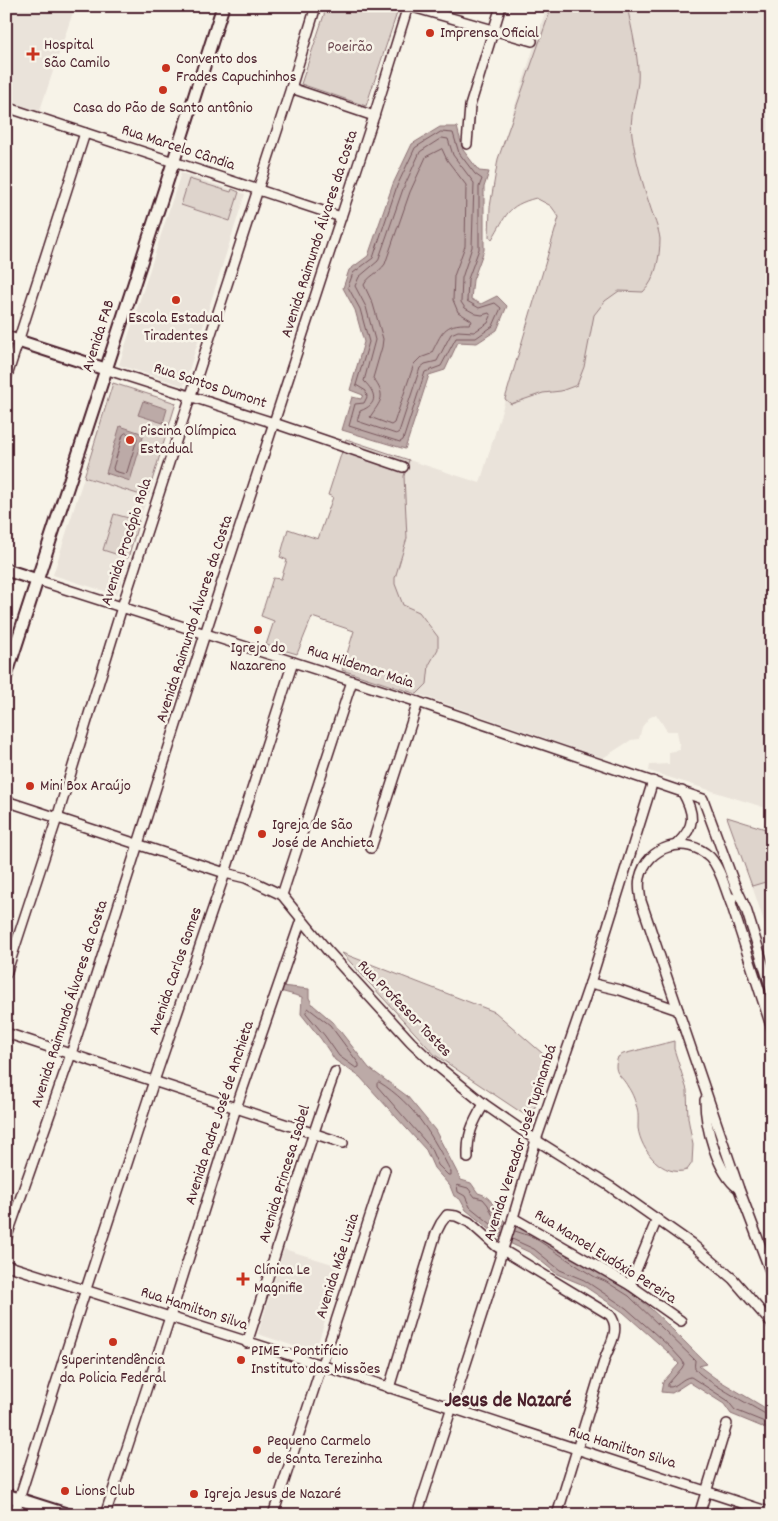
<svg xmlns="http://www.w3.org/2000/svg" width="778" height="1521" font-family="Dekko,sans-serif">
<rect width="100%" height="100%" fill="#f7f3e8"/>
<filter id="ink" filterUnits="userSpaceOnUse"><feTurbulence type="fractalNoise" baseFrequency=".02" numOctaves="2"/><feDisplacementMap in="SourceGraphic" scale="10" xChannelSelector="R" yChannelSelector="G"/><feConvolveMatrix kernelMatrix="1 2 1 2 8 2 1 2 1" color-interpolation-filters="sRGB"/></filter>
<g filter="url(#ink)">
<g fill="#eae3da">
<polygon points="6,6 75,6 39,113 6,103"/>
<polygon points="547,6 772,6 772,810 649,771 650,765 669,764 669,752 680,750 677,731 667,731 656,714 649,718 642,727 639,739 631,740 603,758 417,694 342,671 409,460 480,483 550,251 567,177 498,159"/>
<polygon points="181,173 245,194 184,386 119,365"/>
<polygon points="84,477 147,497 117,595 53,575"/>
<polygon points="727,817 772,831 772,945 734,833"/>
<polygon points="284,1249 342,1267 315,1353 258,1334"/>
</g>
<g fill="#ded4cc" stroke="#947a7c">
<polygon points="327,6 389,6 398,10 366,106 301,84"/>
<path d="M552,6h75c4,20 13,57 11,76 -2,17 -9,36 -6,53 3,22 11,50 18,71 3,10 9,23 10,33 0,17 -4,41 -17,53l-24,-1 -14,10 -11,14 -10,52 -7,18 -16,6 -18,2 -32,11 -6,-5 54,-182 -8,-11 -15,-8c-30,8 -29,17 -44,41l-3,-2 1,-30 8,-48z"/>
<polygon points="189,179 231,192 232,189 239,192 230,221 181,205"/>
<polygon points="113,383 176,403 147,497 84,477"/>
<polygon points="346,439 409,460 404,476 407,538 395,578 395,584 403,605 419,612 438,637 438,649 429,665 427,684 417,694 342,670 354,631 312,617 297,654 266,645 274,621 261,616 273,578 281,579 287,560 280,557 288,529 318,539 333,497 328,495"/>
<polygon points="114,514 139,521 128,558 103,550"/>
<polygon points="727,817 772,831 772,880 752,886"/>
<polygon points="342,953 495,1012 550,1060 531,1119 435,1055"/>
<path d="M674,1041v8l13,41 1,28 5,27 -1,18 -5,7c-24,8 -46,-19 -49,-42 0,-8 1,-16 -2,-23 -1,-5 -5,-14 -8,-18 -7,-13 -16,-13 -10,-30l5,-3z"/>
</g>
<g fill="#bcaaa7" stroke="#8e7275">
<polygon points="440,127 457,127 463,150 479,171 489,172 484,187 484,250 473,280 471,299 481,304 497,296 507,306 497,330 477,343 458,342 445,370 429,375 405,449 342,430 352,397 361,399 363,395 350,390 364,342 355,310 343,288 349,270 368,256 393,184 412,144"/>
<polygon points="143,401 167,409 163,423 138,415"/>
<polygon points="120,426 144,434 130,481 106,473"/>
<path d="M281,986l28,3v9l4,7 20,17 36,46 38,28 28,34 26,50 10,3 7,10c16,3 16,20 28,29 8,6 20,6 29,10 17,8 33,22 48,32 8,5 16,8 24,12 36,20 70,59 100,88l-8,2 16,12 57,34v19l-41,-17 -7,-10 -35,-22 -17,11 -11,-1 2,-10 16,-18 -12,-13 -44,-39 -42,-28 -24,-10 -26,-21 -28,-13 -37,-30 -6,-11 -6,-3 -4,-10 -16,-18 -8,-18 -66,-73 -25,-17 -14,-21 -20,-25 1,-17 -22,-6z"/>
</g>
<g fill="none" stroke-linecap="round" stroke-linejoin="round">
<g stroke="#78575d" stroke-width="1">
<polygon points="441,132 453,133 459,153 475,174 482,179 479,187 479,249 468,279 467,301 479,308 495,303 501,308 493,326 476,338 456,338 441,366 425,372 403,440 400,442 349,426 355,404 364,403 367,397 366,391 356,385 369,342 360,309 348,287 353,273 373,258 397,186 415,148"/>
<path d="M442,138l6,1 5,16 21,28 -2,64 -10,31 -1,24 4,6 11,6 6,1 7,-2 2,3 -3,7 -14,9 -16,-1 -7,3 -14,27 -12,3 -5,4 -21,64 -3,2 -39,-13 3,-10c19,-7 16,-18 4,-30l11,-41 -9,-33 -11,-21 4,-9 19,-16 25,-72 17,-37z"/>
<path d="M442,149l5,11 19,25 -1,61 -11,30 -1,24 5,12 13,8 1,2 -3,2c-26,-1 -27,9 -38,30l-11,4 -6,6 -20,59 -3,2 -21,-8c11,-17 17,-20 3,-39l9,-31 1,-8 -10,-35 -9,-19c4,-9 15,-12 21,-21l25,-72 16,-35z"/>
<polygon points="126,433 136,437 137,439 127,472 125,474 114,471 113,468 123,435"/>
<polygon points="308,1008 330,1025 359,1064 359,1067 356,1068 339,1056 325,1036 306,1013"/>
<path d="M379,1082c36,22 54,55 72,90v3h-3l-10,-10 -8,-18 -53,-61v-2z"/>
<path d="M515,1231l18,6 49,32 13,8 10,4 24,15 66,64c0,3 -1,5 0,8 2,9 61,40 72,47l5,1"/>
<polyline points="502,1233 470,1207 465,1196 458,1192 457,1185 468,1188 475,1197 483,1199 488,1205 492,1214 504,1227"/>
<path d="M512,1239l22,10 26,21 24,10 42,28 44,39 12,13 2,4 -2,4 -14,16v3c9,1 14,-10 23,-10l36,23 8,10 37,15"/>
</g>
<g stroke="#4a1f2b" stroke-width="12">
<g id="minor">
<polyline points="409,6 532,41"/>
<polyline points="291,88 374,116"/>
<polyline points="6,107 341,217"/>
<polyline points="467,144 470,106 501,6"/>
<polyline points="105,369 274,423 403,467"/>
<polyline points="6,379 85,133"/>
<polyline points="37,580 418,702 703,799 734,883 746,909 772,992"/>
<polyline points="6,801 225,873 246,878 282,895 327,950 411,1042 430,1060 484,1104 536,1140 611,1187 692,1244 733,1279 772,1324"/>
<path d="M677,844c19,-18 18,-30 5,-53"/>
<polyline points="371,848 418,702"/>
<polyline points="282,895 352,681"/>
<polyline points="732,898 731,903 772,1029"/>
<polyline points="6,974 57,818 122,607 291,88 316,6"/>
<polyline points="590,983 620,990 678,1010 739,1189 772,1276"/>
<path d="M678,1010l-37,-109c-1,-8 -3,-15 -1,-23 7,-32 46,-44 70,-21 11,12 15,32 21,46"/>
<polyline points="6,1033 343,1143"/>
<path d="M705,1100c0,26 12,72 33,88"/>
<path d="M468,1158c-1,-23 4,-34 16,-54"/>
<polyline points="513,1218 630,1285 681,1321"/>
<polyline points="6,1239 71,1054 205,634 374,116 408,6"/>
<polyline points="6,1265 321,1365 772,1513"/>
<polyline points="630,1285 657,1219"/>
<path d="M247,1343c30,-91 55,-182 88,-271"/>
<path d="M389,1388l47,-155 5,-10 6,-8 9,1 13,6 27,24 114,69c11,14 0,29 -5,43l-48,157"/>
<polyline points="14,1515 86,1289 154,1081 225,873 293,662"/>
<polyline points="105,1515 170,1317 236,1108 301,920"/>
<polyline points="273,1515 385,1170"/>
<polyline points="417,1515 512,1221 536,1140 590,983 653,781"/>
<polyline points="699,1515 727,1424"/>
</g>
</g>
<g stroke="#4a1f2b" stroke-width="15">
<g id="major">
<polyline points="6,337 105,369"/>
<polyline points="6,570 37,580"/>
<path d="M6,676c72,-223 147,-446 217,-670"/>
<polyline points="6,1495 69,1515"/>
</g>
</g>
<use href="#minor" stroke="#f7f3e8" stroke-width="9"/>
<use href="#major" stroke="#f7f3e8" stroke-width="11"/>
</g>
</g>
<g fill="#c8321e" stroke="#f7f3e8" stroke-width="2">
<circle cx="430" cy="33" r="5"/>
<path d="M30.5 46.5h5v5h5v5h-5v5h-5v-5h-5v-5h5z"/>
<circle cx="166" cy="68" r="5"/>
<circle cx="163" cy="90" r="5"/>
<circle cx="176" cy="300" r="5"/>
<circle cx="130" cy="440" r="5"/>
<circle cx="258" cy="630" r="5"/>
<circle cx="30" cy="786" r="5"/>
<circle cx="262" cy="834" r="5"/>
<path d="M240.5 1271.5h5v5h5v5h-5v5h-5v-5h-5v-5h5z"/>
<circle cx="113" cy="1342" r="5"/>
<circle cx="241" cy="1360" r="5"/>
<circle cx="257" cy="1450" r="5"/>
<circle cx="65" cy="1491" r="5"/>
<circle cx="194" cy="1494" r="5"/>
</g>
<g text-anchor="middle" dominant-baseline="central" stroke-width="5" stroke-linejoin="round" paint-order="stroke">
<g font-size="16" fill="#4a1f2b" stroke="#f7f3e8" text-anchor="start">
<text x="440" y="33">Imprensa Oficial</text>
<text x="44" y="45">Hospital<tspan x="44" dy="18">São Camilo</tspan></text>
<text x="176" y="59">Convento dos<tspan x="176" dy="18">Frades Capuchinhos</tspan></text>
<text x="163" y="108" text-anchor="middle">Casa do Pão de Santo antônio</text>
<text x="176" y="318" text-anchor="middle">Escola Estadual<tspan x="176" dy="18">Tiradentes</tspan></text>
<text x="140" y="431">Piscina Olímpica<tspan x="140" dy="18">Estadual</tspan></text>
<text x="258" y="648" text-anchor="middle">Igreja do<tspan x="258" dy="18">Nazareno</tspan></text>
<text x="40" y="786">Mini Box Araújo</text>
<text x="272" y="825">Igreja de São<tspan x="272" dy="18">José de Anchieta</tspan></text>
<text x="254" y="1270">Clínica Le<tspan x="254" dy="18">Magnifie</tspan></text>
<text x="251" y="1351">PIME - Pontifício<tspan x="251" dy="18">Instituto das Missões</tspan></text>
<text x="113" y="1360" text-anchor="middle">Superintendência<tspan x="113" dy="18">da Policia Federal</tspan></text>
<text x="267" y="1441">Pequeno Carmelo<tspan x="267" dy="18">de Santa Terezinha</tspan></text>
<text x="75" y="1491">Lions Club</text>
<text x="204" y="1494">Igreja Jesus de Nazaré</text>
</g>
<g font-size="16" fill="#6f4c53" stroke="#f7f3e8">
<text x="350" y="47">Poeirão</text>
</g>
<g font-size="16" fill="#4a1f2b" stroke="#f7f3e8">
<text transform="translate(178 148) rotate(18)">Rua Marcelo Cândia</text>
<text transform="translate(320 234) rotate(-72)">Avenida Raimundo Álvares da Costa</text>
<text transform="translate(99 336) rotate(-72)">Avenida FAB</text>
<text transform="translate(210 386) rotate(18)">Rua Santos Dumont</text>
<text transform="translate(127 542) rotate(-72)">Avenida Procópio Rola</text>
<text transform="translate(195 619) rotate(-72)">Avenida Raimundo Álvares da Costa</text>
<text transform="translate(360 667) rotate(18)">Rua Hildemar Maia</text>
<text transform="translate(176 971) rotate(-71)">Avenida Carlos Gomes</text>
<text transform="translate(70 1004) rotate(-72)">Avenida Raimundo Álvares da Costa</text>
<text transform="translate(404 1009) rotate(46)">Rua Professor Tostes</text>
<text transform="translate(220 1113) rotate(-72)">Avenida Padre José de Anchieta</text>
<text transform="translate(521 1143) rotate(-72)">Avenida Vereador José Tupinambá</text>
<text transform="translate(285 1174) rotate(-73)">Avenida Princesa Isabel</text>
<text transform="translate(605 1257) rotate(32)">Rua Manoel Eudóxio Pereira</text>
<text transform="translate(338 1266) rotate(-72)">Avenida Mãe Luzia</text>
<text transform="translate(194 1309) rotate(18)">Rua Hamilton Silva</text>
<text transform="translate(622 1448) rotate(17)">Rua Hamilton Silva</text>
</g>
<g font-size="21" font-weight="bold" fill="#4a1f2b" stroke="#f7f3e8">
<text x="508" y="1402">Jesus de Nazaré</text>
</g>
</g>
<rect width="778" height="1521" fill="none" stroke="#f7f3e8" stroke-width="25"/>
<rect x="12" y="12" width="753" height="1496" fill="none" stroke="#4a1f2b" stroke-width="2" filter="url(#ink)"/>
</svg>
